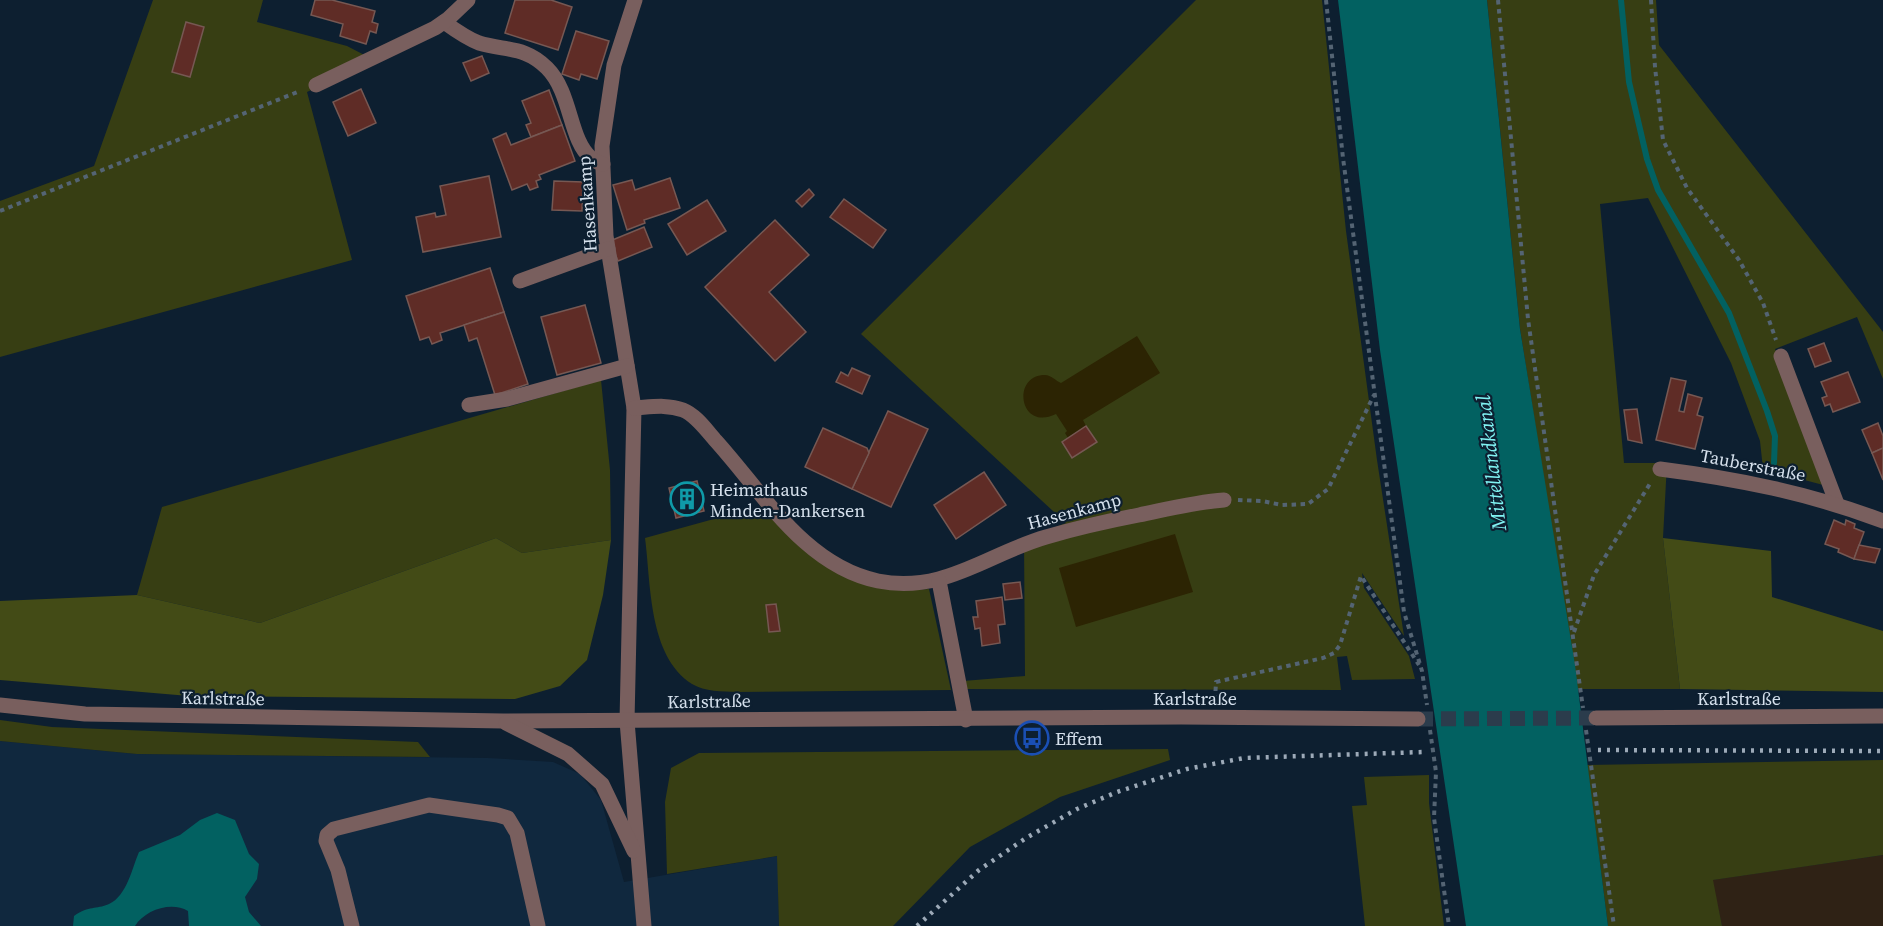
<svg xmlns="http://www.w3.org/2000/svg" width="1883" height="926" font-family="'Source Serif 4',serif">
<rect width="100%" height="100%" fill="#0d1f30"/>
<polygon fill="#10283e" points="0,741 137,754 488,758 553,762 580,774 601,800 624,882 778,856 779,926 0,926"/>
<polygon fill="#2f2215" points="1883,855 1883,926 1722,926 1712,880"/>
<g fill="#373e13">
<polygon points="153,0 263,0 257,22 347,46 374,60 307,92 352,260 0,357 0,201 94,166"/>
<polygon points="1196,0 1322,0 1346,231 1377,460 1404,636 1362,573 1364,588 1409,656 1415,679 1352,680 1347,656 1337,657 1341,690 965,689 963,681 1025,676 1024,539 1066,523 861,334"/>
<polygon points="1487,0 1656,0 1659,45 1883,332 1883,379 1857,317 1775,349 1827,486 1763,469 1760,441 1731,363 1648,198 1600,204 1624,463 1667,463 1663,538 1680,689 1577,689 1520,329"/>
<polygon points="601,380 610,470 611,540 522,553 496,538 260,623 137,595 162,507"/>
<path d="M761,506l45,45 104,39 19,-1 22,101 -214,2c-15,-1 -32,0 -45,-8 -44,-28 -41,-101 -47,-146z"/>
<polygon points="0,720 52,727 418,742 430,757 137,754 0,741"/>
<polygon points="1168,749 1170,760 1060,797 970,847 893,926 779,926 777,856 667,874 665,802 671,768 699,753"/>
<polygon points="1883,760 1883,855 1713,880 1722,926 1608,926 1587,765"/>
<polygon points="1429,775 1429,803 1444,926 1365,926 1352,806 1367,805 1364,777"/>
</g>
<g fill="#434b16">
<polygon points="496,538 522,553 611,540 603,595 587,660 560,686 515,699 189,696 0,680 0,601 137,595 260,623"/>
<polygon points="1663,538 1771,551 1772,597 1883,631 1883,692 1680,689"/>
</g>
<g fill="#2c2403">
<path d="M1137,336l23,37 -77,47 3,6 -18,12 -3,-5 2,-2 -11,-17c-37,18 -45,-39 -11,-39 6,0 11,6 16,8z"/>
<polygon points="1175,534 1193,592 1076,627 1059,568"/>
</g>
<g fill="#026161">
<polygon points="1338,0 1487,0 1520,329 1575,665 1608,926 1466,926 1380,350"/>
<path d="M217,813l18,7 14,34 10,10 -2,15 -12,18 4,15 12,14h-72l-1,-15c-17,-10 -43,-1 -53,15h-62l1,-10c16,-11 21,-6 35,-12 18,-8 23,-36 30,-52l41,-17 20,-15z"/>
</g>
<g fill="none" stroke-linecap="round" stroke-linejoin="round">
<polyline stroke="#026161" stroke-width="6" points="1621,0 1629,82 1647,159 1658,190 1729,313 1767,411 1775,436 1774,463"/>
</g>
<g fill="#5f2c26" stroke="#765853" stroke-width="1.5">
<polygon points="315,0 332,0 375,11 372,22 378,24 376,33 370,31 366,44 340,36 343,24 311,15"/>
<polygon points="515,0 551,0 572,7 558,50 505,33"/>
<polygon points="186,22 204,27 190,77 172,72"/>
<polygon points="576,31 609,41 597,79 581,74 579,80 562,74"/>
<polygon points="482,56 489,73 471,81 463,63"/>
<polygon points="361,89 376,123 348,136 333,102"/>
<polygon points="549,90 562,125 531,137 526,125 531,123 522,101"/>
<polygon points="562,125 575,161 539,175 541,179 536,181 538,187 530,190 527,184 512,190 493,139 506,133 511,145"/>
<polygon points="489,176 501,237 423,252 416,217 435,213 436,217 446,215 440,186"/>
<polygon points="670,178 680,208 644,220 645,223 627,230 613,185 632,180 635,190"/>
<polygon points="554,181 583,182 582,211 552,210"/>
<polygon points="809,189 814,195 802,207 796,201"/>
<polygon points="844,199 886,230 873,248 830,217"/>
<polygon points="707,200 726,231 687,255 668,224"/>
<polygon points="775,220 809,255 769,292 806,332 775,361 705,287"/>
<polygon points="644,227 652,247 618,261 610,241"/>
<polygon points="490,268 504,312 440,333 442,340 432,344 429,337 420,340 406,296"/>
<polygon points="585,305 601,363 557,375 541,317"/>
<polygon points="504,312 528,384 495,395 477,338 469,341 464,325"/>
<polygon points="1824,343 1831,361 1815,367 1808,349"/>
<polygon points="852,368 870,376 862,394 836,382 841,372 848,376"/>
<polygon points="1848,372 1860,402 1833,412 1830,404 1825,406 1822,398 1827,396 1821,382"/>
<polygon points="1671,378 1686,381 1679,411 1684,412 1688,394 1702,398 1697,415 1703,417 1695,449 1656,440"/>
<polygon points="1637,409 1642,443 1628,440 1624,410"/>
<polygon points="888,411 928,429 891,507 852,489"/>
<polygon points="1878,423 1883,436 1883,448 1872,453 1862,430"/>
<polygon points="1086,426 1097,442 1072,458 1062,442"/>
<polygon points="823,428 867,448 869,453 852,489 805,467"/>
<polygon points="1883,448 1883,480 1872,453"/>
<polygon points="984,472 1006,505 956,539 934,505"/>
<polygon points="697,481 704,511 676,518 669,488"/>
<polygon points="1834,520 1845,525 1846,520 1855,524 1854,528 1864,532 1854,559 1838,552 1839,549 1825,544"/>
<polygon points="1859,545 1880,549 1875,563 1854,559"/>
<polygon points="1020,582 1022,598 1005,600 1003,584"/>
<polygon points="1002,597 1005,624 998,625 1000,643 982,646 980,628 975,629 973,617 978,617 976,601"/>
<polygon points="776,604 780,631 769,632 766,605"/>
</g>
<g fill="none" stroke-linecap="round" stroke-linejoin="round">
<polyline stroke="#2b3c4c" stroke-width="15" stroke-dasharray="15 8" stroke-linecap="butt" points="1418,719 1596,718"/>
<g stroke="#546473" stroke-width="4" stroke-dasharray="4.5 4.5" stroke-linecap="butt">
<polyline points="1326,0 1343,158 1404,612 1422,671 1427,705"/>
<polyline points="1498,0 1528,319 1583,708"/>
<polyline points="1651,0 1655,67 1663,140 1687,188 1739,260 1763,303 1776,340"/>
<polyline points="0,211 300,91"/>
<polyline points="1238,500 1262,501 1282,505 1308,504 1328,489 1374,395"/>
<polyline points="1574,632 1594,575 1651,482"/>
<polyline points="1215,700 1216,682 1323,658 1334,653 1340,645 1361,576 1419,665"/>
<polyline points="1430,730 1436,772 1434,818 1449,926"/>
<polyline points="1586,730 1614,926"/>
</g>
<g stroke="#795f5e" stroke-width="15">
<polyline points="635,0 614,65 602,146 606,236 634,408 627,721 644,926"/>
<path d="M444,22c11,8 22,16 35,21 27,8 46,3 68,25 25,25 22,72 44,90 3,3 8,5 12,6"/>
<polyline points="316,85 435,28 448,19 468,0"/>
<polyline points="520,281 608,249"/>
<polyline points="1781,356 1837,504"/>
<polyline points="469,405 507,399 627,366"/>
<path d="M634,408c17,-1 33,-4 49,2 13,5 24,21 33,31 47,52 89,125 162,140 66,13 109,-27 168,-44 31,-9 62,-16 93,-22 29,-6 56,-13 85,-15"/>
<path d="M1660,469c78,10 149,24 223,52"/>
<polyline points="939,581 966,720"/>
<polyline points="0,705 85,714 503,721 1181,717 1418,719"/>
<polyline points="1596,718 1883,716"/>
<polyline points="506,723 568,754 602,784 634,851"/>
<polyline points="352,926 338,870 326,841 327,835 334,829 429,805 498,815 508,818 517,833 538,926"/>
</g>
<g stroke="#9daab8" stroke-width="4.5" stroke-dasharray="3 6" stroke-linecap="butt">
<polyline points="1598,750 1883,751"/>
<polyline points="917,926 979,870 1026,838 1077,809 1117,792 1187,769 1244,758 1423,752"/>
</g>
</g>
<defs>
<g id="building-ring" transform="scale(1.725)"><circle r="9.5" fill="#0d1f30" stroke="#0f9aa8" stroke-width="1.5"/><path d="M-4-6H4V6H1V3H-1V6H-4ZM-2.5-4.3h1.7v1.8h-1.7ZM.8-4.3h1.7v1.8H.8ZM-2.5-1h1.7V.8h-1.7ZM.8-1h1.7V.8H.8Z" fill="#0f9aa8"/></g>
<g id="bus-ring" transform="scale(1.725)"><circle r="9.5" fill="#0d1f30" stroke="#1a4fb4" stroke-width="1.5"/><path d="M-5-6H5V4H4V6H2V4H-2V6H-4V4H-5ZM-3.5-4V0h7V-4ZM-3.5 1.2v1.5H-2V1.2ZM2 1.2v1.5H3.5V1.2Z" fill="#1a4fb4"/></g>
</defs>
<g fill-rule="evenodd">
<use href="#building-ring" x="687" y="499"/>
<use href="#bus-ring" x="1032" y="738"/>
</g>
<g text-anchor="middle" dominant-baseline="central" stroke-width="4.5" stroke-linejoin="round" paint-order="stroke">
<g font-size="18" fill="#d5e0ec" stroke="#0d1f30">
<text transform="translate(587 204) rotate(-94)">Hasenkamp</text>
<text transform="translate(1753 465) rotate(11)">Tauberstraße</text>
<text transform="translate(1074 511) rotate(-15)">Hasenkamp</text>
<text transform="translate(223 698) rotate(1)">Karlstraße</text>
<text x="1195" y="698">Karlstraße</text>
<text x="1739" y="698">Karlstraße</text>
<text transform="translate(709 701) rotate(-1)">Karlstraße</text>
</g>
<g font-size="18" fill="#d5e0ec" stroke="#0d1f30" text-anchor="start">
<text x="710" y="489">Heimathaus<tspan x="710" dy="21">Minden-Dankersen</tspan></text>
<text x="1055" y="738">Effem</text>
</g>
<g font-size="20" font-style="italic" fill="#80f3f3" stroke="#0d1f30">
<text transform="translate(1491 463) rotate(-97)">Mittellandkanal</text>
</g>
</g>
</svg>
